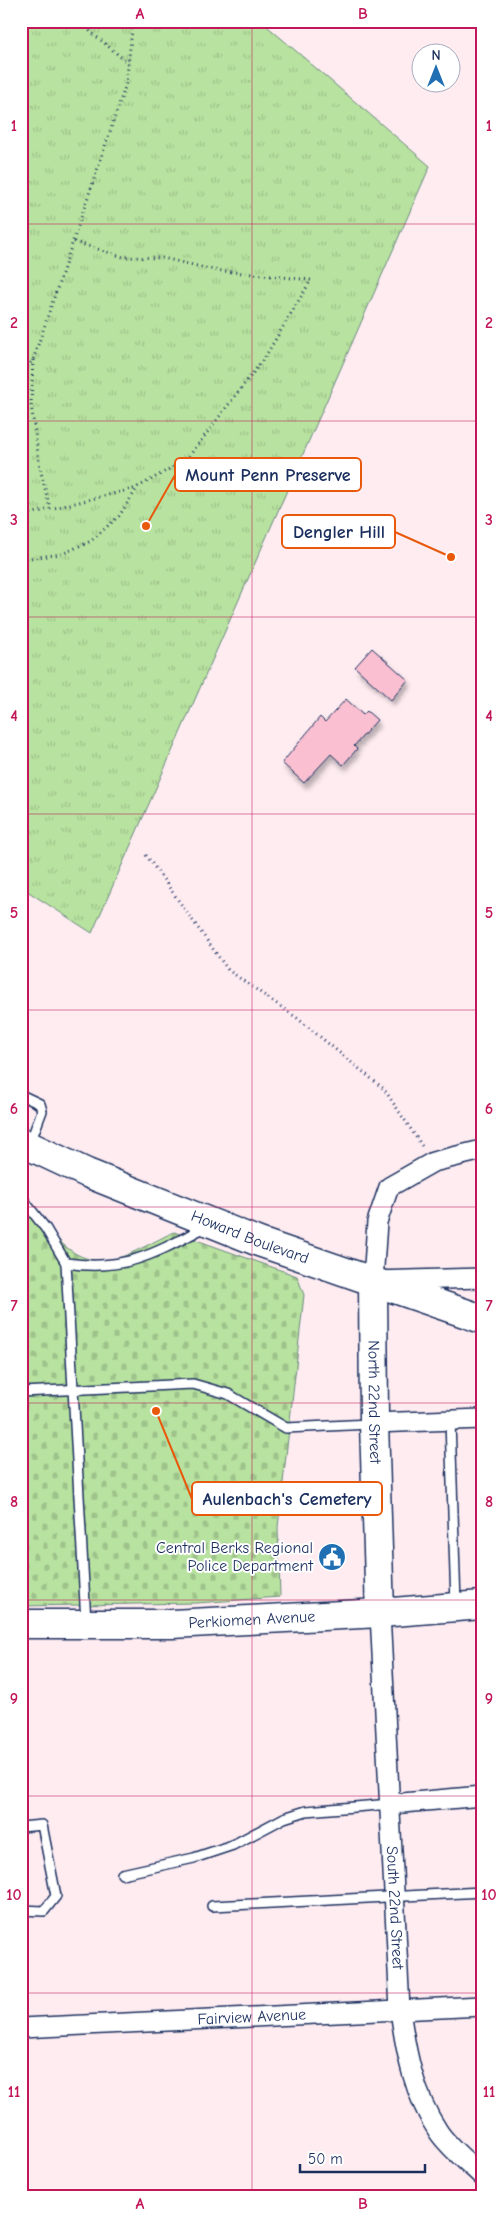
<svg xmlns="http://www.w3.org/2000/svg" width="503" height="2217" font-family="'Comic Neue',sans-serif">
<defs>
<pattern id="cemetery-stones" width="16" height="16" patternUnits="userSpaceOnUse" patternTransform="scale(1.25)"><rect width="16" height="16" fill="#b8e29f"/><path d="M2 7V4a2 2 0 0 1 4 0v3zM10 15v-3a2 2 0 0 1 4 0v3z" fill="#9ec28b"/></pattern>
<pattern id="park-tufts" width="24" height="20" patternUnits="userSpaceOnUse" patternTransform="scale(1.25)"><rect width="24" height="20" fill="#b8e29f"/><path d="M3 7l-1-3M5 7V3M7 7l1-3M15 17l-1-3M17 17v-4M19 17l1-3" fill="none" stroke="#9ec28b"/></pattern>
<filter id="shadow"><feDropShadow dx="3" dy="5.5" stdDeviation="2.5" flood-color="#0004"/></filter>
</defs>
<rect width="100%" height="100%" fill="#feecf1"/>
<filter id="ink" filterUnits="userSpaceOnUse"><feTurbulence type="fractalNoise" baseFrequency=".02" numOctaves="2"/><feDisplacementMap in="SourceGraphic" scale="10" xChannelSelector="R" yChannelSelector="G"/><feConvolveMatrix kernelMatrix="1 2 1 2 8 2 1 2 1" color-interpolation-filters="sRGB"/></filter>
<g filter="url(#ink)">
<path fill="url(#cemetery-stones)" stroke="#6a887e" d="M21,1185c24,35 43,84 93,74 18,-4 42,-19 60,-27l123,44 7,19 -26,232 2,70 -84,6 -175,3z"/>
<polygon fill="url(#park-tufts)" stroke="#6a887e" points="21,21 261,21 430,166 92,933 21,887"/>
<g fill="#fac0d1" stroke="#1b2f5e" filter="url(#shadow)">
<polygon points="372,648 408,680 391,700 355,667"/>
<polygon points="346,699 363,715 367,711 377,720 354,746 357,749 343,765 331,754 304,783 282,763 320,717 325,722"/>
</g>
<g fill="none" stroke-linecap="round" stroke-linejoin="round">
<g stroke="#1b2f5e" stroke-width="12">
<g id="service">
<polyline points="21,1095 40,1104 42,1111 30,1143"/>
<path d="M21,1197l25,32 20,34c60,9 90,-10 141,-37"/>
<polyline points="66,1263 86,1622"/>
<polyline points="21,1392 193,1384 228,1394 286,1428 370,1424"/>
<polyline points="450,1421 456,1604"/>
<polyline points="21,1827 42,1825 56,1896 44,1911 21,1910"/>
<polyline points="122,1874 194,1858 233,1845 284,1818 306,1811 391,1804"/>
<polyline points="212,1906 482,1892"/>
</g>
</g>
<g stroke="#1b2f5e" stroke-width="22">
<g id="minor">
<polyline points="482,1150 433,1162 389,1187 377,1222 373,1281 482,1278"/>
<polyline points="374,1423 482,1419"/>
<path id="s1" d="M380,1613l20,397c6,43 14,85 38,121 11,17 30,31 44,45"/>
<polyline points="391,1804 482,1796"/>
<path id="s2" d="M21,2028l461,-22"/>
</g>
</g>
<g stroke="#1b2f5e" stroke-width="31">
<g id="primary">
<path id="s3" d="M21,1142l66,31 172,69 223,77"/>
<path id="s4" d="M373,1281l1,142 6,190"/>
<path id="s5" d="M21,1624h151l208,-11 102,-8"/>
</g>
</g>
<g stroke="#1b2f5e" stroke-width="3" stroke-dasharray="1 4" stroke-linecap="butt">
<polyline points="78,21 128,63"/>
<polyline points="33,360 31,404 40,468 50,509"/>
<polyline points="21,375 33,360 126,84 133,21"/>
<polyline points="21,516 137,488"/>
<polyline points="21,559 62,554 91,541 119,516 138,487 187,459 265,357 311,280 214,270 163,258 123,257 72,241"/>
<polyline points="146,855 228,970 297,1018 384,1089 424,1149"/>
</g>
<use href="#service" stroke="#fff" stroke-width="9"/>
<use href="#minor" stroke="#fff" stroke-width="19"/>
<use href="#primary" stroke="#fff" stroke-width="28"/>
</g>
</g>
<path fill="none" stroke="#c2185b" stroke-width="1" stroke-opacity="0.55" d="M252,21v2175M21,224h461M21,421h461M21,617h461M21,814h461M21,1010h461M21,1207h461M21,1403h461M21,1600h461M21,1796h461M21,1993h461"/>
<defs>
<g id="civic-disc" transform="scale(1.4375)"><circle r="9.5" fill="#1f6fb2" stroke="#fff"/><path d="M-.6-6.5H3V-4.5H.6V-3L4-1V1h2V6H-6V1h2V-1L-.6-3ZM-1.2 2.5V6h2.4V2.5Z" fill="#fff"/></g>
</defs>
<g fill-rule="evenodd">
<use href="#civic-disc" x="332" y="1557"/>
</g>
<g text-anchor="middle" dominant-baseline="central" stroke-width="4" stroke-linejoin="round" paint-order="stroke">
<g font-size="16" fill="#1b2f5e" stroke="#fff">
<text stroke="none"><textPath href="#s3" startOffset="248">Howard Boulevard</textPath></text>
<text stroke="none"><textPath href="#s4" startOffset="121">North 22nd Street</textPath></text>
<text stroke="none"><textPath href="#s5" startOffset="231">Perkiomen Avenue</textPath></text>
<text stroke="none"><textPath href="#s1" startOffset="295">South 22nd Street</textPath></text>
<text stroke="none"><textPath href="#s2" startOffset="231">Fairview Avenue</textPath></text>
</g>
<g font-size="16" fill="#1b2f5e" stroke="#fff" text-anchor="end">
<text x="313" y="1548">Central Berks Regional<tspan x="313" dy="18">Police Department</tspan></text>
</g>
</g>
<path fill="none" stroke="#e8590c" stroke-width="2" d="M146 526L175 475M451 557L395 532M156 1411L192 1499"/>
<g fill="#e8590c" stroke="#fff" stroke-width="2">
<circle cx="146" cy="526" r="5"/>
<circle cx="451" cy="557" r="5"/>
<circle cx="156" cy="1411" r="5"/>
</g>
<g fill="#fff" stroke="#e8590c" stroke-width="2">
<rect x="175" y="458" width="186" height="33" rx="5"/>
<rect x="282" y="515" width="113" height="33" rx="5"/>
<rect x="192" y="1482" width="190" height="33" rx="5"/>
</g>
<g font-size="18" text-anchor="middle" font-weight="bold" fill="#1b2f5e">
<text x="268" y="481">Mount Penn Preserve</text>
<text x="339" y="538">Dengler Hill</text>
<text x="287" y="1505">Aulenbach's Cemetery</text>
</g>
<rect width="503" height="2217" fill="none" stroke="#fff" stroke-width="55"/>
<g transform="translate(436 68)"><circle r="24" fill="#ffffff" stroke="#a4acbf"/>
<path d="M0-4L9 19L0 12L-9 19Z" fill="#1f6fb2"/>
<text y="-8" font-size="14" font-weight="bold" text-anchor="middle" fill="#1b2f5e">N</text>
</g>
<path d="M300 2164v8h125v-8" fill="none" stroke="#1b2f5e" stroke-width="2.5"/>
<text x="308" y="2164" font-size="15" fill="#1b2f5e" stroke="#ffffff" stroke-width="4" paint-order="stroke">50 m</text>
<rect x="28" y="28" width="448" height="2162" fill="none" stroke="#c2185b" stroke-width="2"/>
<g font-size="16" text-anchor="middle" font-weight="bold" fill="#c2185b">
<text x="140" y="19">A</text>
<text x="363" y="19">B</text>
<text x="14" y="131">1</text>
<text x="489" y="131">1</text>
<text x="14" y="328">2</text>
<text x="489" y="328">2</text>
<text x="14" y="525">3</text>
<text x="489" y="525">3</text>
<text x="14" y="721">4</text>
<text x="489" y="721">4</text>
<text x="14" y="918">5</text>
<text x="489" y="918">5</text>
<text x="14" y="1114">6</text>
<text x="489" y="1114">6</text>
<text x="14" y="1311">7</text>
<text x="489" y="1311">7</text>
<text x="14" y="1507">8</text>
<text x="489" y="1507">8</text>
<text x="14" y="1704">9</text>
<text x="489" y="1704">9</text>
<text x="14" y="1900">10</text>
<text x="489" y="1900">10</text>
<text x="14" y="2097">11</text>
<text x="489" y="2097">11</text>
<text x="140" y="2209">A</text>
<text x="363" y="2209">B</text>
</g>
</svg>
